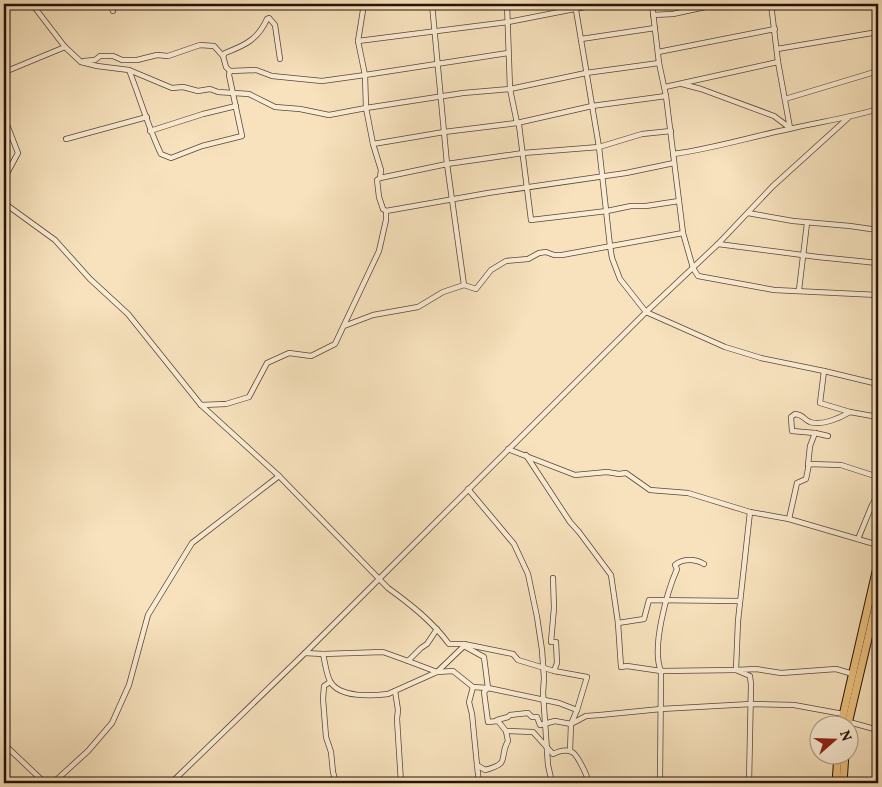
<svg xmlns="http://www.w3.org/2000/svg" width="882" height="787" font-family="Vollkorn,serif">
<rect width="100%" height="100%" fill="#f7e2bd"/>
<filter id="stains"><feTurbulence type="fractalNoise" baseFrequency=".004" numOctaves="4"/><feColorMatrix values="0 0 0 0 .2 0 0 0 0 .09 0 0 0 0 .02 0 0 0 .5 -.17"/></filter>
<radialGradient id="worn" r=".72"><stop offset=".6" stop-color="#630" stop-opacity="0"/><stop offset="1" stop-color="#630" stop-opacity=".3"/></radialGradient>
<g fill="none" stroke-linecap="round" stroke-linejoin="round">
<g stroke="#5a4636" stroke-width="6">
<g id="minor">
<polyline points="32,4 65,47 81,62 97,66 129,70 172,88 183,87 198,91 210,89 218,92 249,94 275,107 300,109 329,115 366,108 373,144 444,132 517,123 592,106 666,96"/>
<polyline points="110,4 113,11"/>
<polyline points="432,4 447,164 464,285"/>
<polyline points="507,4 510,89 517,123 519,125 531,220 607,211 631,206 646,206 679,201"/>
<polyline points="575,4 599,147 610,246 612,258 620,279 646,312 725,347 761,358 824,371 820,403 850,412 878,417"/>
<polyline points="652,4 659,63 666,96 683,233 693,268 698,276 774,290 878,295"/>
<polyline points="4,5 6,4"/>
<polyline points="653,15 673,14 719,4"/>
<polyline points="581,39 655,28"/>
<polyline points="358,41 364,4"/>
<polyline points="777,49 878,32"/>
<polyline points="4,52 7,71"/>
<polyline points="658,52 775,29"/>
<polyline points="508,53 365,75 366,108 463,93 510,89 586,73 659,63"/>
<path d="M223,56l2,-3c21,-8 33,-14 42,-34l2,-1 6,7 5,34"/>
<polyline points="84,61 95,60 100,56 113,56 122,60 137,60 157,55 168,56 200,45 214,46 223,56 226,67 230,71 256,70 272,76 322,81 365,75 358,41 508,22 600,4"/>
<path d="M129,70c11,28 19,57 32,84l10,4 31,-12 40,-10 -13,-61 1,-4"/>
<polyline points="682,84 701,89 774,116 790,128 778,62 771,4"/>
<polyline points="665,87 778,62"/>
<polyline points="785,99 878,71"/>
<polyline points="150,131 203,114 236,106"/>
<polyline points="66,139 147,117"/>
<path d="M673,154c39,-5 77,-17 116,-25 30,-7 60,-11 89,-20"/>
<polyline points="380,178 447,164 523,153 599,147 642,134 671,131"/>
<polyline points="4,179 18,153 6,122 4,106 5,75 7,71 65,47"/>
<path d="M4,203l51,37 35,39 38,35 73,91 78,71 109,112c22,16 44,33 61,56h15v2l20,11 4,31 -4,4 4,30 10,-1 8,10 2,10c-10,17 4,22 -23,29l-8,-5 -5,-51 -3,-12 4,-15"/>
<polyline points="386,211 488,193 626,173 674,163"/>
<polyline points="748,213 793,221 850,226 878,230"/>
<polyline points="718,244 818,257 878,263"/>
<polyline points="799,290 807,223"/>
<polyline points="344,326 373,315 418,307 443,292 464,285 476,289 491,270 506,261 528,259 539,253 546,252 554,255 562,255 683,233"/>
<polyline points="824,371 878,384"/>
<polyline points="201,405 226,404 249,397 267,363 289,353 311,356 335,344 379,251 386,220 386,211 383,209 379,197 377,180 380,178 381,170 373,144"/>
<path d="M815,433l-23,-2 -1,-14 4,-3c9,1 8,5 15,8 12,4 30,-4 40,-10"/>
<polyline points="508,449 575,475 607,472 619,474 626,473 650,490 688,493 750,512 789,519 878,545"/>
<polyline points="526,455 570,522 579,532 611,575 618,623 621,667 627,666 661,671 736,670 738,621 750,512"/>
<polyline points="808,465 810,446 815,433 828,436"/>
<polyline points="468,489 514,544 528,574 537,617 542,650 544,678 543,693 548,765 552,783"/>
<polyline points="789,519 797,483 806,479 809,464 841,465 878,477"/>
<polyline points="858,539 872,505 878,495"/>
<polyline points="553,578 554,608 551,642 556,642 557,663 554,671 587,677 577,710 571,724 570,751"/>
<polyline points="618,623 644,619 649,600 740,601"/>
<polyline points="464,644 513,654 518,660 554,671"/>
<polyline points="305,653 323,654 383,652 408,661 421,648 427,644 437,629"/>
<path d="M323,654c2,8 3,19 7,27 9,17 42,15 58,13l49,-22 27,-26"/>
<polyline points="408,661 437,672 453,671 473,687 488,688 559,703 577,710"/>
<polyline points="330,682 324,686 323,699 326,737 331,752 333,772 336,783"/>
<polyline points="395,691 398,710 397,719 401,783"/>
<polyline points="497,720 508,717 510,715 528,713 532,717 537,717 540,725 555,721 571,724 586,716 600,715 661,709 751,704 794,705 843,714"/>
<polyline points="849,722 878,730"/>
<path d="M506,731l27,1 20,22c6,-3 13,-5 19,-2 5,2 17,26 16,31"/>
<polyline points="4,741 7,747 45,783"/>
<polyline points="477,765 479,783"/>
<polyline points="53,783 88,751 112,723 129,685 148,615 192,543 279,476"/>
<polyline points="171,783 305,653 646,312 718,244 773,186 848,118"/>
<path d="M660,783l1,-112c-10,-23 6,-79 16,-102l-2,-4c8,-7 21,-6 29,-1"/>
<polyline points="749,783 751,685 750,676 736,670 756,669 781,673 836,669 853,674"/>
</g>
</g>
<g stroke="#261209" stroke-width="9">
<g id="highway">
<polyline points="841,724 878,563"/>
<polyline points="848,724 878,596"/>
<polyline points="836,783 838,754"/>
<polyline points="843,783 845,754"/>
</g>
</g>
<use href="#minor" stroke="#faecd4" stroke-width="4.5"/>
<use href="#highway" stroke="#ecc17e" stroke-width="7"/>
</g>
<rect width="882" height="787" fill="none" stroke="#f7e2bd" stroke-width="20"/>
<rect x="5" y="5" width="872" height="777" fill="none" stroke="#261209" stroke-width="2.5"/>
<rect x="10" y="10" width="862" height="767" fill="none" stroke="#261209"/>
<g transform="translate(834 740) rotate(70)"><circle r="24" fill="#faecd4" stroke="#a59583"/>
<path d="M0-4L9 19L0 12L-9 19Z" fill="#8f2418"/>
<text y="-8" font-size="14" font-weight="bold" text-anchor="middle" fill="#261209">N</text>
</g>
<rect width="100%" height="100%" filter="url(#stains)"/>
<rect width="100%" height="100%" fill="url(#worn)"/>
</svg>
